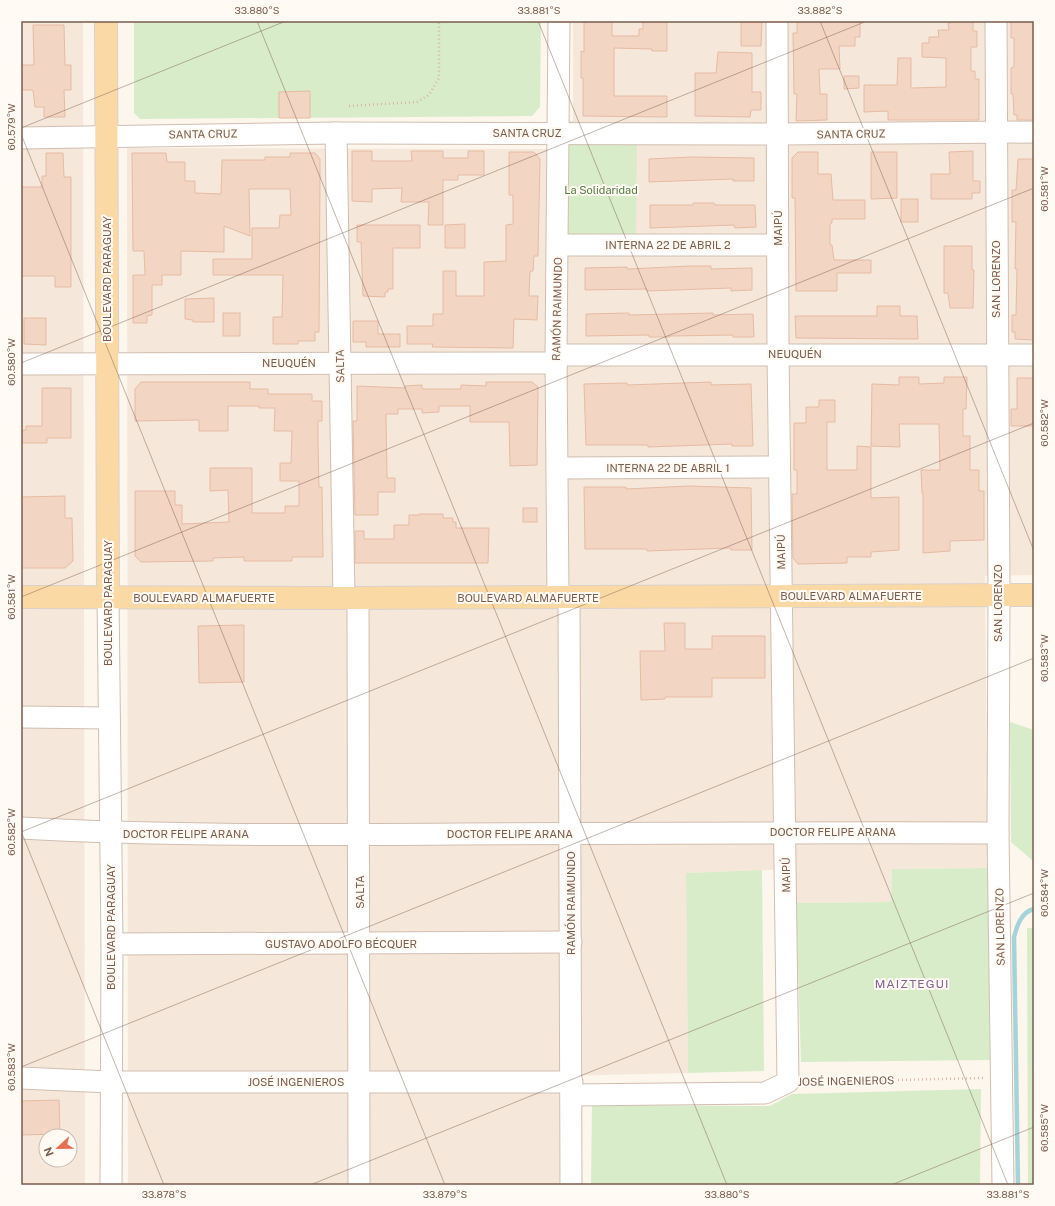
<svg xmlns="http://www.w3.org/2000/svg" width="1055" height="1206" font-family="'Public Sans',sans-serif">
<rect width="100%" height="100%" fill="#fdf6ec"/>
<g fill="#f5e8da" fill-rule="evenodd">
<path d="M21,21h62l2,1164h-64zM46,1136h24v24h-24z"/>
<polygon points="573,21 1034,21 1034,575 985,576 988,868 892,869 891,902 796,903 794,869 686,873 688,1073 559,1076 560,1185 128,1185 127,148 552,149 551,121 573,121"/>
</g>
<g fill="#d8ecc9">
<polygon points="134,21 541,21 540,107 532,116 140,119 134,113"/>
<polygon points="637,140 636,237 570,236 566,232 566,148 570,144"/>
<polygon points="1010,722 1034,730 1034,862 1011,842"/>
<polygon points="988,868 990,1060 801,1062 796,903 891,902 892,869"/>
<polygon points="762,870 764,1071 688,1073 686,873"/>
<polygon points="1027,928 1034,928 1034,1185 1028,1185"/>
<polygon points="981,1089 980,1185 591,1185 592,1105 770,1106 792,1094"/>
</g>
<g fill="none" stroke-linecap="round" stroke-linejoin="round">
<path stroke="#a5d3da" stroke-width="4.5" d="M1018,1185l-4,-248c3,-11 7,-25 20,-28"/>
</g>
<g fill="#f3d5c3" stroke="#e6bba3">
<polygon points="584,21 612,21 612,36 639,36 639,29 643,29 643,21 667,21 667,51 652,51 652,49 614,48 614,96 667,96 667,117 583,116 583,78 581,78 581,51 584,52"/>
<polygon points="741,21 762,21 761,46 741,46"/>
<polygon points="797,21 860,22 860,37 855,37 855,46 839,46 840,69 819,69 820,94 827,94 827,120 796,121 797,94 794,94 793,33 797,33"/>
<polygon points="951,21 973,21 973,31 977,31 977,47 971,47 971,71 975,71 975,79 979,79 979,120 888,120 888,111 864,112 864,85 897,85 898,58 911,58 911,88 946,87 946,58 922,57 922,43 929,43 929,37 939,37 938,30 949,30 948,23 951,23"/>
<polygon points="1011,21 1034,21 1034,120 1017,120 1017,115 1014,115 1013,94 1011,94 1011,68 1014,67 1014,38 1011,38"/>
<polygon points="33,25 64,25 65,65 71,65 71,90 64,90 65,117 44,117 44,107 35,107 33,90 21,90 21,65 34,65"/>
<polygon points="718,52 752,53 752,92 761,92 761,110 751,110 750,117 695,116 695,73 716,73"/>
<polygon points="844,76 859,76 859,88 844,89"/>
<polygon points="310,91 310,118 279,118 279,92"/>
<polygon points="352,151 372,151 372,161 412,161 411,151 443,151 443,158 468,158 468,151 484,151 484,175 458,175 458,180 443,180 443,225 428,225 429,202 401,202 402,188 372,189 372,202 352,201"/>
<polygon points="973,151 973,181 980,181 980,193 972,193 972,199 931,199 931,174 950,174 949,152"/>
<polygon points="509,152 534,152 540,159 538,256 534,256 533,271 530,271 529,296 538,296 537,320 514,319 513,348 432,347 433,344 407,344 407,326 433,326 433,314 443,314 443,271 456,271 456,296 484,296 484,262 506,261 506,225 513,224 513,195 509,195"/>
<polygon points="798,152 818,152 818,174 831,174 833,200 865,200 865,219 832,219 832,223 830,224 830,245 832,245 834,260 871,260 871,273 837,273 837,291 796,291 795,198 792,198 792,158"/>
<polygon points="871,152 897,152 897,198 871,199"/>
<polygon points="46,153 63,153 64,177 71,177 71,287 55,287 55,276 21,276 21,187 42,187 42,176 46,176"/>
<polygon points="132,153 166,153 167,162 185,162 185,181 195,181 195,193 221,194 222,160 265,160 265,157 290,157 290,153 315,153 320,159 320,176 319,332 315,332 315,341 298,341 298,344 273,344 273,317 282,317 283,275 213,275 213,259 252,259 252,228 279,228 280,215 291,215 290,189 249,189 250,236 224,226 224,252 181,251 181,275 162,275 162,285 152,285 152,315 147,316 147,323 133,323 133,275 145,275 144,251 133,251"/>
<polygon points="692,157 754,158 754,181 733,181 733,179 649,182 649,159"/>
<polygon points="1018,159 1034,159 1034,340 1015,339 1015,332 1012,332 1012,315 1016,315 1017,269 1015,269 1016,222 1012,222 1012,190 1016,190"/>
<rect x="901" y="199" width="17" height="23"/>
<polygon points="693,203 714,203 715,205 755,205 756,227 735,228 734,225 650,228 650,205 693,205"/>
<polygon points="465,224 465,248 445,248 445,225"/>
<polygon points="357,225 420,225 420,248 393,248 393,289 388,289 388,292 385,292 385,297 363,296 361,242 357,242"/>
<polygon points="944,246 972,246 972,270 974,270 973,308 950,308 948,293 944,293"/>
<polygon points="690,266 711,266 711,269 752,268 752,290 731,291 731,288 647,291 647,289 585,290 585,268 627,267 628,269"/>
<polygon points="214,298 214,322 193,322 193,320 185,319 185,299"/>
<polygon points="877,306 900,306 900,316 917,316 918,339 796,338 795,316 877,316"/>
<rect x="223" y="313" width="17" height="23"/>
<polygon points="629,313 629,315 713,313 713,315 753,314 754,337 733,337 733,335 670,336 670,337 649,337 649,335 586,336 586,314"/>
<polygon points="24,318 46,318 46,345 24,344"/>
<polygon points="353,321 378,321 378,334 400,334 400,347 366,347 366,342 353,342"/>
<polygon points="899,377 919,377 919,384 944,383 944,377 967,377 966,409 963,409 963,436 970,436 970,470 979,470 979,491 984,491 984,540 950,541 950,551 923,553 923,493 922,493 921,470 940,470 939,424 899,424 900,447 871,446 872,384 899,385"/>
<polygon points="1017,378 1034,378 1034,426 1011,426 1011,409 1017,409"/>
<polygon points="141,382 250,382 250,389 268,389 268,394 312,394 312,401 322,401 322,421 318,421 318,444 319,487 322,487 323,557 292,557 292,561 244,561 244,557 213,558 213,561 141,562 135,556 135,491 175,491 175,505 182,505 182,524 229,522 228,490 210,491 210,468 252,468 252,513 285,513 285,506 299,506 299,481 280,481 280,463 291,463 292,431 274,431 275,408 259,408 259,406 228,406 228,431 199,431 199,420 135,421 135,389"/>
<polygon points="486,382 532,382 538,387 537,465 510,466 509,422 470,422 470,406 439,406 439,412 422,413 422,409 398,409 398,414 386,414 387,478 395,478 395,492 378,492 378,515 355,515 353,421 357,421 357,386 405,388 405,386 422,385 422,389 461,389 461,385 486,386"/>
<polygon points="711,382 711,385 751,384 753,446 732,446 732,444 648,447 648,445 586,445 584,384 627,383 627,385"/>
<polygon points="42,388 71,388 71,438 47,438 47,443 21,443 21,430 26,430 26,426 42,426"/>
<polygon points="819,400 835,400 835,422 827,422 827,470 857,470 857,446 871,447 871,498 899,497 899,550 871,552 871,557 847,557 847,563 798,564 793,558 792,494 797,494 797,470 794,470 794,423 806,423 806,407 819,407"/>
<polygon points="689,486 751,488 752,550 731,550 731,548 647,551 647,549 585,549 584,487 626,487 626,489"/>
<polygon points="65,496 65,518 72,518 73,561 65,568 21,568 21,497"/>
<rect x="523" y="508" width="14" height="14"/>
<polygon points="419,514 443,514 443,518 453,518 453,522 456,522 456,528 489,528 488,563 355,563 355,531 364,531 364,539 394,539 394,525 409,525 409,515 419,515"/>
<polygon points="664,623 685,623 685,649 712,649 712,636 765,636 765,678 712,678 712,697 665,697 665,699 641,700 640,651 665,651"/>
<polygon points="244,625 244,682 199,683 198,626"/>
<polygon points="59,1100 60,1134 21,1135 21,1101"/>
</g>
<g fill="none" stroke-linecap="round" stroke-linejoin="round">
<g stroke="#d1beb0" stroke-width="23">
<g id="minor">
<polyline points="996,21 999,595 998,833 1003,1185"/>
<polyline points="336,133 344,598"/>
<polyline points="21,138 336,133 777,134 1034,132"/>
<polyline points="558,245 778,245"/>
<polyline points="556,355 1034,355"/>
<polyline points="21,364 557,363"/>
<polyline points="558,468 779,467"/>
<polyline points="108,597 112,944 111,1185"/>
<polyline points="558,597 556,355 559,21"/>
<polyline points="358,598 359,1185"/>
<polyline points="569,598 571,1185"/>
<polyline points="21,717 109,718"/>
<path d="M21,828c145,8 291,7 437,6 180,0 360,-2 540,-1"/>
<polyline points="112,944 571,942"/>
<polyline points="21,1078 110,1082 572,1082"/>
<polyline points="572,1095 765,1093 788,1082 778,354 777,21"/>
</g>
</g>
<g stroke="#dad1cd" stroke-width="24">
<g id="major">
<polyline points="106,21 108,597"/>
<polyline points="21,597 344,598 1034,595"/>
</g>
</g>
<g stroke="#d9b8a5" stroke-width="2.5" stroke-dasharray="1 3" stroke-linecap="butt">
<polyline points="349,106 417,102 429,95 439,78 439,21"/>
<polyline points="806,1082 983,1078"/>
</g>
<use href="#minor" stroke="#fff" stroke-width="21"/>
<use href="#major" stroke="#fbd9a5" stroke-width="22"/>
</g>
<path fill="none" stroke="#7a5c4d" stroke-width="1" stroke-opacity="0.45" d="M257,21l470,1164M538,21l470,1164M820,21l214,530M21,128l265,-107M21,134l424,1051M21,363l846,-342M21,597l1013,-409M21,831l143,354M21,832l1013,-409M21,1067l1013,-409M310,1185l724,-292M891,1185l143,-58"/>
<g text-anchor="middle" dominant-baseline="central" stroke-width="4" stroke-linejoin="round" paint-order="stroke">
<g font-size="11" fill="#7a5c4d" stroke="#fffaf3">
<text x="527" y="133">SANTA CRUZ</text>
<text transform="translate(203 134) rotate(-1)">SANTA CRUZ</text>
<text transform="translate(851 134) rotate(-1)">SANTA CRUZ</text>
<text transform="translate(778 228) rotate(-90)">MAIPÚ</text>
<text x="668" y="245">INTERNA 22 DE ABRIL 2</text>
<text transform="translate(107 279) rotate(-90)">BOULEVARD PARAGUAY</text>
<text transform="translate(996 279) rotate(-90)">SAN LORENZO</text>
<text transform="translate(557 309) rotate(-89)">RAMÓN RAIMUNDO</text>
<text x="795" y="354">NEUQUÉN</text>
<text x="289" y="363">NEUQUÉN</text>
<text transform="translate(340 366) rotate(-91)">SALTA</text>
<text x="668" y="468">INTERNA 22 DE ABRIL 1</text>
<text transform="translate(781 552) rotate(-91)">MAIPÚ</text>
<text x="851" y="596">BOULEVARD ALMAFUERTE</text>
<text x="204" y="598">BOULEVARD ALMAFUERTE</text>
<text x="528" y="598">BOULEVARD ALMAFUERTE</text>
<text transform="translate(108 603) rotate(-90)">BOULEVARD PARAGUAY</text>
<text transform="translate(998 603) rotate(-90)">SAN LORENZO</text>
<text x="833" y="832">DOCTOR FELIPE ARANA</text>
<text x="186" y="834">DOCTOR FELIPE ARANA</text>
<text x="510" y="834">DOCTOR FELIPE ARANA</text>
<text transform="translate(786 875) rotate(-91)">MAIPÚ</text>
<text transform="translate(360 892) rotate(-90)">SALTA</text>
<text transform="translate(571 903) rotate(-90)">RAMÓN RAIMUNDO</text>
<text transform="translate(111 927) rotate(-90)">BOULEVARD PARAGUAY</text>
<text transform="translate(1000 927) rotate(-91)">SAN LORENZO</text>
<text x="341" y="944">GUSTAVO ADOLFO BÉCQUER</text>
<text transform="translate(846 1081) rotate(-1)">JOSÉ INGENIEROS</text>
<text x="296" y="1082">JOSÉ INGENIEROS</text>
</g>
<g font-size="11" fill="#537a41" stroke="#fffaf3">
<text x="601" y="190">La Solidaridad</text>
</g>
<g font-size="12" letter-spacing="1" fill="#846695" stroke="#fffaf3">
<text x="912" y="984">MAIZTEGUI</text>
</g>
</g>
<rect width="1055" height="1206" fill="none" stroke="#fffaf3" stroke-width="44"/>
<g transform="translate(58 1148) rotate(248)"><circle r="19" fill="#fffaf3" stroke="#cabbb1"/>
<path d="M0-3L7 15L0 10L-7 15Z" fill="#e76f51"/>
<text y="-6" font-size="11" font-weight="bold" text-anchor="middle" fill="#7a5c4d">N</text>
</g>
<rect x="22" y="22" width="1011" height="1162" fill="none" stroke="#7a5c4d" stroke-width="1.5"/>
<g font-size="10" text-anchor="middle" fill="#7a5c4d">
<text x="257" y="14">33.880°S</text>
<text x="539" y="14">33.881°S</text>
<text x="820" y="14">33.882°S</text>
<text transform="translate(11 127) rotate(-90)" y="4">60.579°W</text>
<text transform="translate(1044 189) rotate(-90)" y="4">60.581°W</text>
<text transform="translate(11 362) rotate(-90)" y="4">60.580°W</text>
<text transform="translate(1044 423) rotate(-90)" y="4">60.582°W</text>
<text transform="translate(11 597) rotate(-90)" y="4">60.581°W</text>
<text transform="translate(1044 658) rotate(-90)" y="4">60.583°W</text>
<text transform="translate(11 832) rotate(-90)" y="4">60.582°W</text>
<text transform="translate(1044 893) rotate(-90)" y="4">60.584°W</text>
<text transform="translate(11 1067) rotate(-90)" y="4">60.583°W</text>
<text transform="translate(1044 1128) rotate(-90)" y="4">60.585°W</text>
<text x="164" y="1198">33.878°S</text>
<text x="445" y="1198">33.879°S</text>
<text x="727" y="1198">33.880°S</text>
<text x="1008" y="1198">33.881°S</text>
</g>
</svg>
